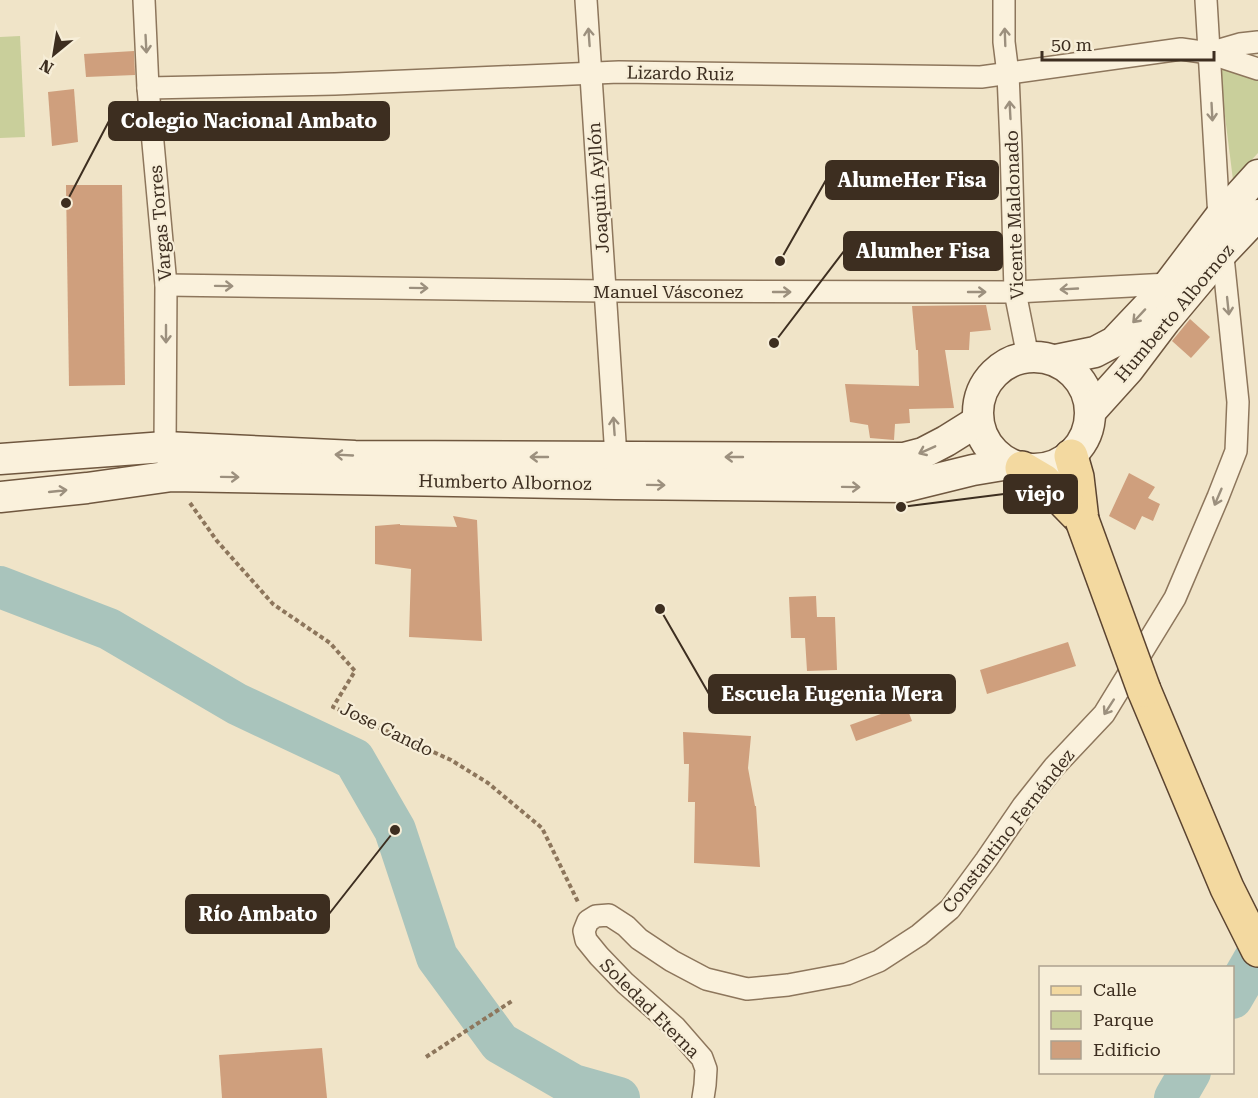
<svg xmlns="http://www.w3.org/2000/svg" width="1258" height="1098" font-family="'Roboto Serif',serif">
<rect width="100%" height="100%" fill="#f0e4c8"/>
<g fill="#c9cf9b">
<polygon points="20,36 25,137 0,138 0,37"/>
<polygon points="1258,66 1258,153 1233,180 1219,69"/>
</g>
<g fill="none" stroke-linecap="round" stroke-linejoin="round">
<g stroke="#a9c4bc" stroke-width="42">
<polyline points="0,587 109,629 237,704 354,759 395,830 437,957 500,1043 573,1085 619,1098"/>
<polyline points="1232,998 1258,953"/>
<polyline points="1175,1098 1190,1072"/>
</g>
</g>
<g fill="#cf9f7d">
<polygon points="134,51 135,75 86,77 84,54"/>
<polygon points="74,89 78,142 52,146 48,92"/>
<polygon points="66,185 122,185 125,385 69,386"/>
<polygon points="986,305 991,330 970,332 969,350 945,350 954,408 909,409 910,423 895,424 894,440 870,438 868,425 850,422 845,384 919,386 918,350 916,350 912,306"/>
<polygon points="1190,319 1210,337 1191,358 1172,341"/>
<polygon points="1129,473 1155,487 1148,498 1160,504 1153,521 1142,516 1135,530 1109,516"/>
<polygon points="453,516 477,520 482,641 409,637 411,569 375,564 375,526 400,524 400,525 457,527"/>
<polygon points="816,596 817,617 835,617 837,670 807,671 805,638 791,638 789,597"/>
<polygon points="1068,642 1076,666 987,694 980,670"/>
<polygon points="906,705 912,721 856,741 850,725"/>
<polygon points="683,732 751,736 748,768 755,806 756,806 760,867 694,863 695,802 688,802 689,764 684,764"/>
<polygon points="322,1048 327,1098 222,1098 219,1055"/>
</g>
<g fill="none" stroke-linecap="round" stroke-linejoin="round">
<g stroke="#8d765c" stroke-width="24">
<g id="minor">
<polyline points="144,0 148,88 166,285 165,447 167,458"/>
<polyline points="586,0 616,457 616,469"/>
<polyline points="1004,0 1004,42 1008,74 1011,145 1015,292 1028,357"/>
<polyline points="1209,53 1240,44 1258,42"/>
<polyline points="148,88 335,84 619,72 981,77 1181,49 1209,53 1258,69"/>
<polyline points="166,285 605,291 1015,292 1169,284"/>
<polyline points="703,1098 705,1085 706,1069 702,1058 675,1027 625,983 599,956 586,940 584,931 588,921 596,916 609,915 626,926 639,939 672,961 706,979 747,989 788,985 847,974 879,961 919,935 950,909 986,860 1023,806 1054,767 1104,714 1175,598 1218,497 1236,451 1238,402 1219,218 1206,0"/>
</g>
</g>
<g stroke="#6f573f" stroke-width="33">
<g id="secondary">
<circle cx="1034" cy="413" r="56"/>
<polyline points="1056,360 1095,352 1114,342 1169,284 1219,218 1258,175"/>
<polyline points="1091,411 1128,370 1165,321 1222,253 1258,215"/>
<polyline points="0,459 165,447 355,456 904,458 923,453 946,441 978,421"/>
<polyline points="0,497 87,488 172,476 615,484 904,487 973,470 1009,464"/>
</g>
</g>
<g stroke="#5b4430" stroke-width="36">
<g id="primary">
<polyline points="1071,456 1077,477 1082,520"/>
<polyline points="1022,468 1044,481 1082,520"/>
<polyline points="1144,690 1227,888 1258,950"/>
</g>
</g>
<g stroke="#8d765c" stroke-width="4" stroke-dasharray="4.5 3" stroke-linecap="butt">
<polyline points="190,503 217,541 273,604 330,643 355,671 333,707 451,760 488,783 542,828 578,902"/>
<polyline points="426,1057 512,1001"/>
</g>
<use href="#minor" stroke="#faf1dc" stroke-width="21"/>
<use href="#secondary" stroke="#faf1dc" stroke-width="30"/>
<use href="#primary" stroke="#f3d9a0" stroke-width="33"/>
<g stroke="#5b4430" stroke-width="36" stroke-linecap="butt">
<polyline id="primary-bridge" points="1082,520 1144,690"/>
</g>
<use href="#primary-bridge" stroke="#f3d9a0" stroke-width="33"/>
</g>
<defs><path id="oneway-shaft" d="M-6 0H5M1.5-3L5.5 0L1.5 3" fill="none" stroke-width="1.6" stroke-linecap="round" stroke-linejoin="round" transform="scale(1.5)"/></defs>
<g stroke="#9c907e">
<use href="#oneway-shaft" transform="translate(589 37) rotate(-94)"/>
<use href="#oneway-shaft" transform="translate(1005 37) rotate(-92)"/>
<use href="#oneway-shaft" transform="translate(146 44) rotate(87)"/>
<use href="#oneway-shaft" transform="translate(1010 110) rotate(-93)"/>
<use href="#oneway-shaft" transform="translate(1212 112) rotate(87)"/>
<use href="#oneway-shaft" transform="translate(224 286) rotate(1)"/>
<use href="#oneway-shaft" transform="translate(419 288) rotate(1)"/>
<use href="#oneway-shaft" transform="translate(1069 289) rotate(177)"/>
<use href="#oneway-shaft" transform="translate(782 292)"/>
<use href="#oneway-shaft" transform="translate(977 292)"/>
<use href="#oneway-shaft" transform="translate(1228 306) rotate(84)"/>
<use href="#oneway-shaft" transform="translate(1139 316) rotate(133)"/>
<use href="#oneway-shaft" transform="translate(166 334) rotate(90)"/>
<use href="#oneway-shaft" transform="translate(614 426) rotate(-94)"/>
<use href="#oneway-shaft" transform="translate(927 450) rotate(156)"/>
<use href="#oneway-shaft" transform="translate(344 455) rotate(-177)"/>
<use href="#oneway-shaft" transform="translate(539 457) rotate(-180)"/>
<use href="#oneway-shaft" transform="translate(734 457) rotate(-180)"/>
<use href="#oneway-shaft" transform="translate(230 477) rotate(1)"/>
<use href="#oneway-shaft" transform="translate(656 485) rotate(1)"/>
<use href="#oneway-shaft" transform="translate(851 487) rotate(1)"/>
<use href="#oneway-shaft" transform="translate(58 491) rotate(-6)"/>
<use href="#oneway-shaft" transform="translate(1218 497) rotate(113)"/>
<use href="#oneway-shaft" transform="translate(1109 707) rotate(123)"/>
</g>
<g text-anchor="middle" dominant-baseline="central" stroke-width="4.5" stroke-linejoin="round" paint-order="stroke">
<g font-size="18" fill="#3d2e20" stroke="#f7eed8">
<text transform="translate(680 73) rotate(1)">Lizardo Ruiz</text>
<text transform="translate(598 188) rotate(-94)">Joaquín Ayllón</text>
<text transform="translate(1014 215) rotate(-92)">Vicente Maldonado</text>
<text transform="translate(160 223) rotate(-95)">Vargas Torres</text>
<text x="668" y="291">Manuel Vásconez</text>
<text transform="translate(1174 313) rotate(-50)">Humberto Albornoz</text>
<text transform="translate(505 482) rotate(1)">Humberto Albornoz</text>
<text transform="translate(387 729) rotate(26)">Jose Cando</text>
<text transform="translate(1008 831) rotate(-52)">Constantino Fernández</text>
<text transform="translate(650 1008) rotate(45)">Soledad Eterna</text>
</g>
</g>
<path fill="none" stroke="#3d2e20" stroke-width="2" d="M66 203L109 121M780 261L826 180M774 343L844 251M901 507L1004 494M660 609L709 694M395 830L329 914"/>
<g fill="#3d2e20" stroke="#f7eed8" stroke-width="2">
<circle cx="66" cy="203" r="6"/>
<circle cx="780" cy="261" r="6"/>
<circle cx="774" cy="343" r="6"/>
<circle cx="901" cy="507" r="6"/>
<circle cx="660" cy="609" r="6"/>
<circle cx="395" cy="830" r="6"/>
</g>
<g fill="#3d2e20" stroke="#3d2e20" stroke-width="2">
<rect x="109" y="102" width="280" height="38" rx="6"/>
<rect x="826" y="161" width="172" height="38" rx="6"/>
<rect x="844" y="232" width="158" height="38" rx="6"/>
<rect x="1004" y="475" width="73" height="38" rx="6"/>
<rect x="709" y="675" width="246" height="38" rx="6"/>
<rect x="186" y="895" width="143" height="38" rx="6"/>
</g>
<g font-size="20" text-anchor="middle" font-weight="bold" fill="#fff">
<text x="249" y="128">Colegio Nacional Ambato</text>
<text x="912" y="187">AlumeHer Fisa</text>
<text x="923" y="258">Alumher Fisa</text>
<text x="1040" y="501">viejo</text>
<text x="832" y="701">Escuela Eugenia Mera</text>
<text x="258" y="921">Río Ambato</text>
</g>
<rect x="1039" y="966" width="195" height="108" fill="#f7eed8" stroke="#ada18e" stroke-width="1.5"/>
<rect x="1051" y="986" width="30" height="9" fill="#f3d9a0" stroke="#ada18e" stroke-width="1.5"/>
<text x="1093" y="996" font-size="18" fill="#3d2e20">Calle</text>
<rect x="1051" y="1011" width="30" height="18" fill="#c9cf9b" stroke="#ada18e" stroke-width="1.5"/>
<text x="1093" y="1026" font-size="18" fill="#3d2e20">Parque</text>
<rect x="1051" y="1041" width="30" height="18" fill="#cf9f7d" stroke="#ada18e" stroke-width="1.5"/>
<text x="1093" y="1056" font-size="18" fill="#3d2e20">Edificio</text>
<g transform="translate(54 54) rotate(210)" stroke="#f7eed8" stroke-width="4.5" paint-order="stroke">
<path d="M0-4.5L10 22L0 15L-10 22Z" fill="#3d2e20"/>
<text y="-9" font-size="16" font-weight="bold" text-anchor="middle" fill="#3d2e20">N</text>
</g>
<path d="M1042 51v9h172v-9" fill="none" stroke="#3d2e20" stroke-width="3"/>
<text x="1051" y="51" font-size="18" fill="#3d2e20" stroke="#f7eed8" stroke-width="4.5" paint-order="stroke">50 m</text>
</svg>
